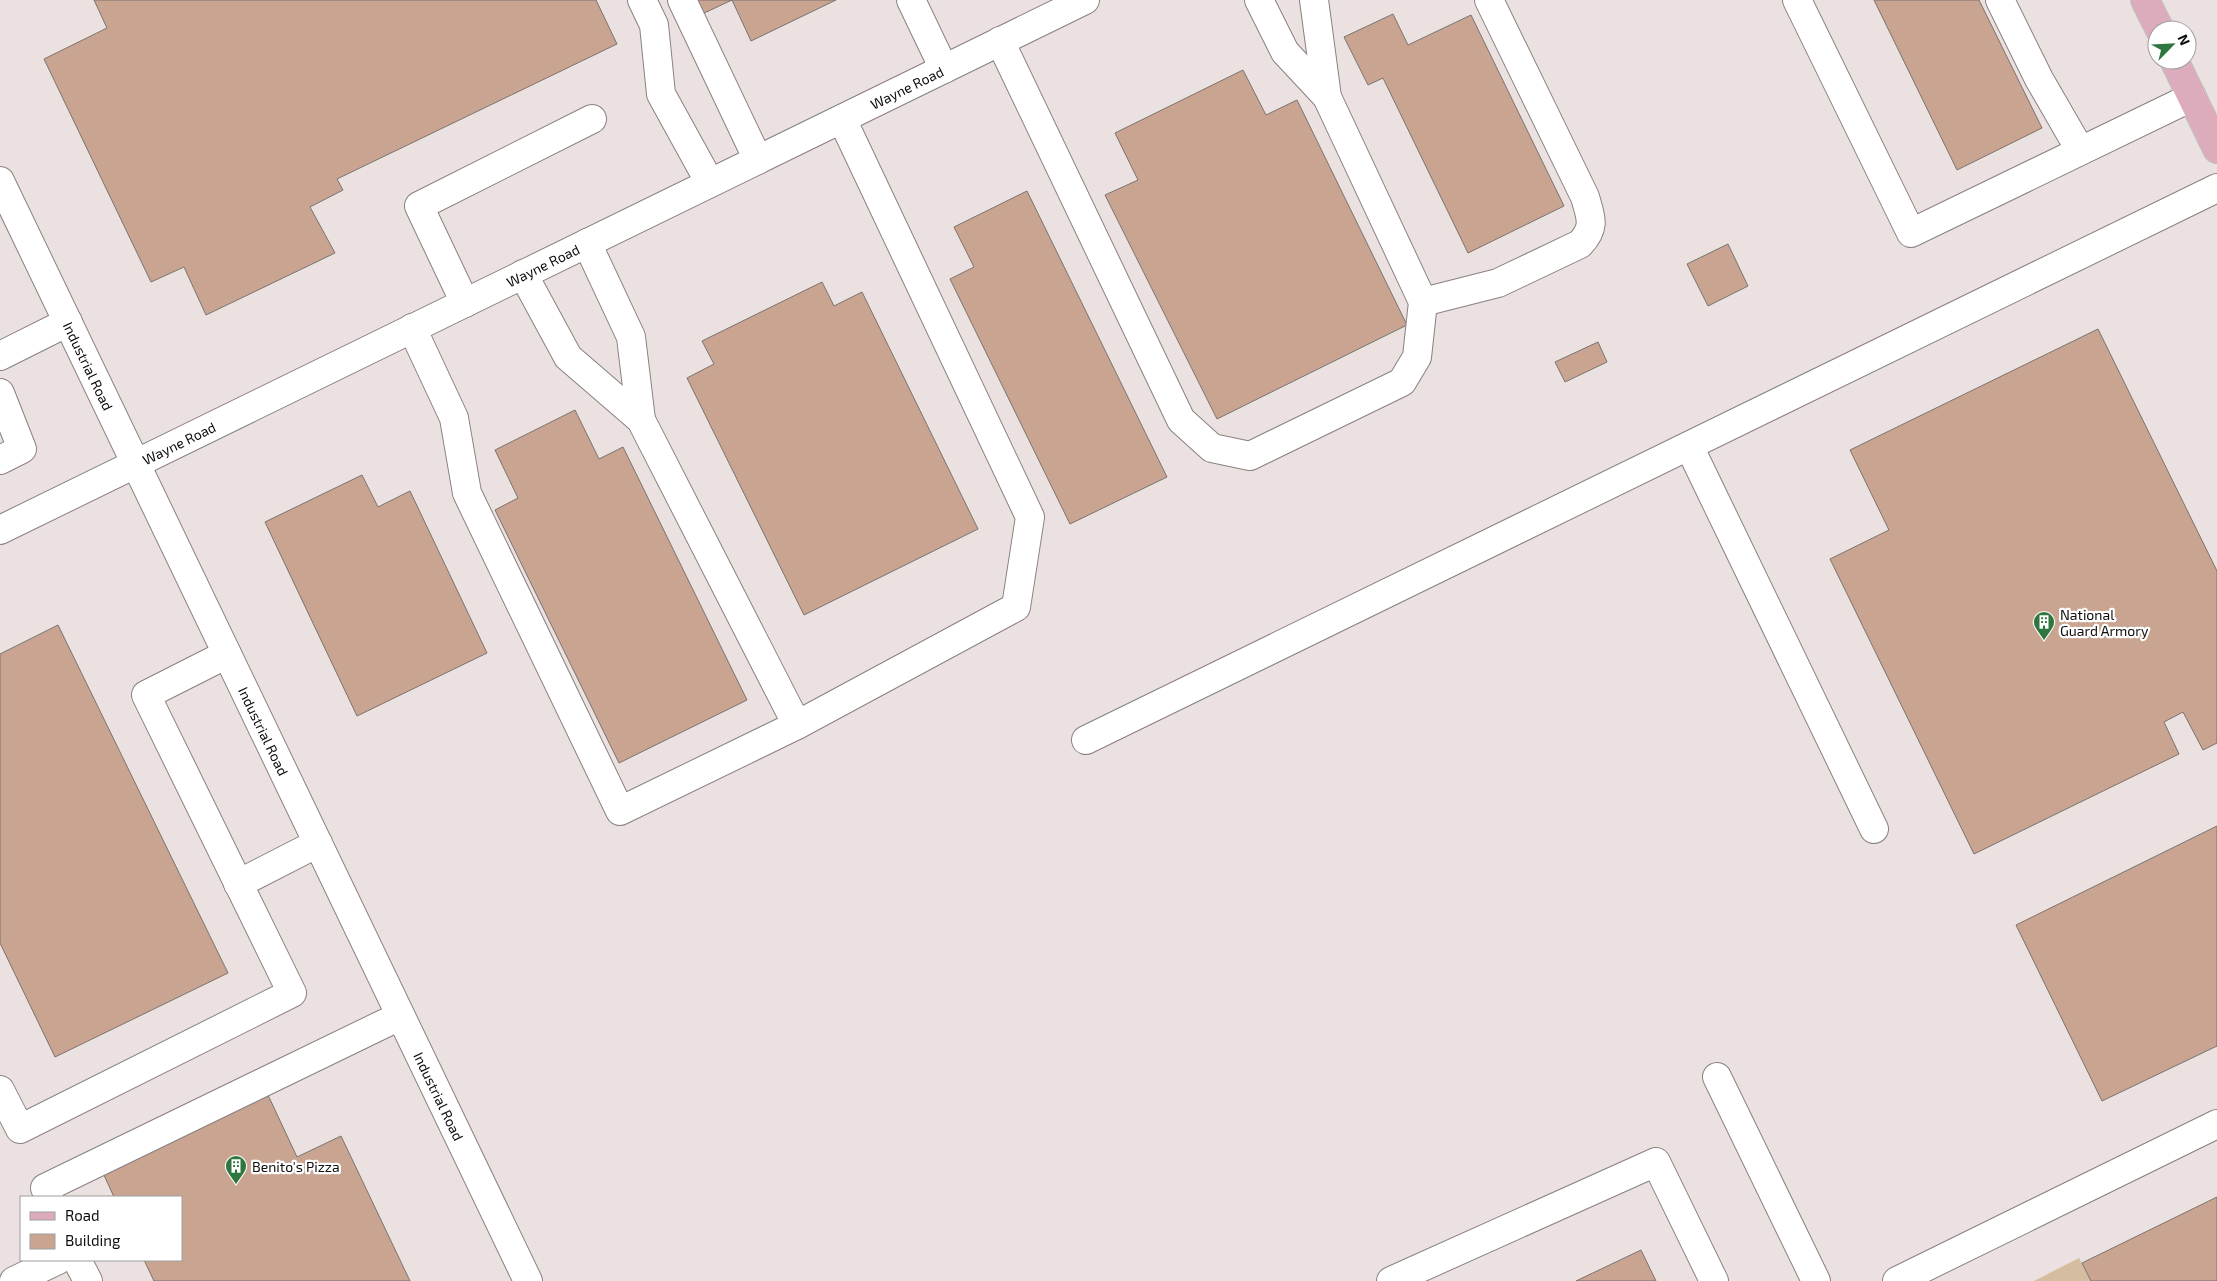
<svg xmlns="http://www.w3.org/2000/svg" width="2217" height="1281" font-family="'Exo 2',sans-serif">
<rect width="100%" height="100%" fill="#ebe1e0"/>
<polygon fill="#d4bda0" points="2079,1258 2091,1281 2034,1281"/>
<g fill="#c9a491" stroke="#7a7370">
<polygon points="94,0 596,0 617,44 337,179 343,190 310,207 335,253 206,315 184,267 151,282 44,59 107,28"/>
<polygon points="692,0 836,0 751,41 732,0 700,15"/>
<polygon points="1874,0 1979,0 2042,128 1957,170"/>
<polygon points="1393,14 1408,45 1471,15 1564,206 1468,253 1383,78 1368,85 1344,37"/>
<polygon points="1243,70 1266,115 1297,100 1407,325 1217,419 1105,195 1138,180 1115,133"/>
<polygon points="1027,191 1167,477 1070,524 950,279 974,267 954,227"/>
<polygon points="1728,244 1748,286 1708,306 1687,264"/>
<polygon points="822,282 834,306 862,292 978,529 804,615 687,378 714,364 702,341"/>
<polygon points="2098,329 2217,571 2217,743 2203,750 2183,712 2164,722 2179,754 1974,854 1830,559 1889,530 1850,450"/>
<polygon points="1598,342 1607,362 1565,382 1555,362"/>
<polygon points="575,410 599,459 623,447 747,700 619,763 495,510 518,498 495,450"/>
<polygon points="362,475 378,507 410,491 487,653 357,716 265,522"/>
<polygon points="58,625 228,973 55,1057 0,943 0,654"/>
<polygon points="2217,826 2217,1046 2102,1101 2016,925"/>
<polygon points="268,1095 297,1157 341,1136 410,1281 154,1281 144,1260 181,1260 181,1197 114,1197 103,1173"/>
<polygon points="2217,1197 2217,1281 2091,1281 2082,1263"/>
<polygon points="1641,1250 1656,1281 1576,1281"/>
</g>
<g fill="none" stroke-linecap="round" stroke-linejoin="round">
<g stroke="#898180" stroke-width="30">
<g id="minor">
<polyline points="642,0 654,25 661,94 710,183"/>
<polyline points="682,0 758,160"/>
<polyline points="911,0 944,69"/>
<polyline points="1314,0 1327,97"/>
<polyline points="1797,0 1911,233 2192,97"/>
<polyline points="2000,0 2039,79 2080,150"/>
<polyline points="1000,41 1181,420 1212,448 1250,456 1402,382 1417,357 1423,302 1327,97 1285,52 1259,0"/>
<path id="s1" d="M0,181l528,1100"/>
<polyline points="587,243 631,337 641,420"/>
<path d="M1423,302l75,-19 82,-39c16,-17 11,-26 5,-47l-96,-197"/>
<polyline points="465,303 419,206 592,119"/>
<polyline points="412,328 454,418 467,493 620,811 797,725 641,420 568,357 523,274"/>
<polyline points="0,356 68,322"/>
<polyline points="0,393 22,449 0,460"/>
<polyline points="1689,446 1874,829"/>
<path id="s2" d="M0,530l1085,-530"/>
<polyline points="797,725 1016,607 1030,517 842,119"/>
<polyline points="1086,740 2217,188"/>
<polyline points="238,884 318,843"/>
<polyline points="1717,1077 1816,1281"/>
<polyline points="0,1090 20,1129 292,993 146,695 227,654"/>
<polyline points="49,1197 45,1188 400,1016"/>
<polyline points="77,1260 88,1281"/>
<polyline points="14,1281 58,1260"/>
<polyline points="1391,1281 1656,1162 1714,1281"/>
<polyline points="1897,1281 2217,1124"/>
</g>
</g>
<g stroke="#c1c0c0" stroke-width="30">
<g id="major">
<polyline points="2145,0 2160,30"/>
<polyline points="2174,60 2217,149"/>
</g>
</g>
<use href="#minor" stroke="#fff" stroke-width="28"/>
<use href="#major" stroke="#ddacbc" stroke-width="28"/>
</g>
<defs>
<g id="building-pin" transform="scale(1.125)"><path d="M0 17L-7.5 6A9.5 9.5 0 1 1 7.5 6Z" fill="#307641" stroke="#fff"/><path d="M-4-6H4V6H1V3H-1V6H-4ZM-2.5-4.3h1.7v1.8h-1.7ZM.8-4.3h1.7v1.8H.8ZM-2.5-1h1.7V.8h-1.7ZM.8-1h1.7V.8H.8Z" fill="#fff"/></g>
</defs>
<g fill-rule="evenodd">
<use href="#building-pin" x="2044" y="622"/>
<use href="#building-pin" x="236" y="1166"/>
</g>
<g text-anchor="middle" dominant-baseline="central" stroke-width="4.5" stroke-linejoin="round" paint-order="stroke">
<g font-size="14" fill="#0f0c0c" stroke="#fff">
<text stroke="none"><textPath href="#s2" startOffset="1009">Wayne Road</textPath></text>
<text stroke="none"><textPath href="#s2" startOffset="604">Wayne Road</textPath></text>
<text stroke="none"><textPath href="#s1" startOffset="205">Industrial Road</textPath></text>
<text stroke="none"><textPath href="#s2" startOffset="199">Wayne Road</textPath></text>
<text stroke="none"><textPath href="#s1" startOffset="610">Industrial Road</textPath></text>
<text stroke="none"><textPath href="#s1" startOffset="1015">Industrial Road</textPath></text>
</g>
<g font-size="14" fill="#0f0c0c" stroke="#fff" text-anchor="start">
<text x="2060" y="614">National<tspan x="2060" dy="16">Guard Armory</tspan></text>
<text x="252" y="1166">Benito's Pizza</text>
</g>
</g>
<rect x="20" y="1196" width="162" height="65" fill="#ffffff" stroke="#9f9e9e"/>
<rect x="30" y="1212" width="25" height="8" fill="#ddacbc" stroke="#9f9e9e"/>
<text x="65" y="1221" font-size="15" fill="#0f0c0c">Road</text>
<rect x="30" y="1234" width="25" height="15" fill="#c9a491" stroke="#9f9e9e"/>
<text x="65" y="1246" font-size="15" fill="#0f0c0c">Building</text>
<g transform="translate(2172 45) rotate(66)"><circle r="24" fill="#ffffff" stroke="#9f9e9e"/>
<path d="M0-4L9 19L0 12L-9 19Z" fill="#307641"/>
<text y="-8" font-size="14" font-weight="bold" text-anchor="middle" fill="#0f0c0c">N</text>
</g>
</svg>
